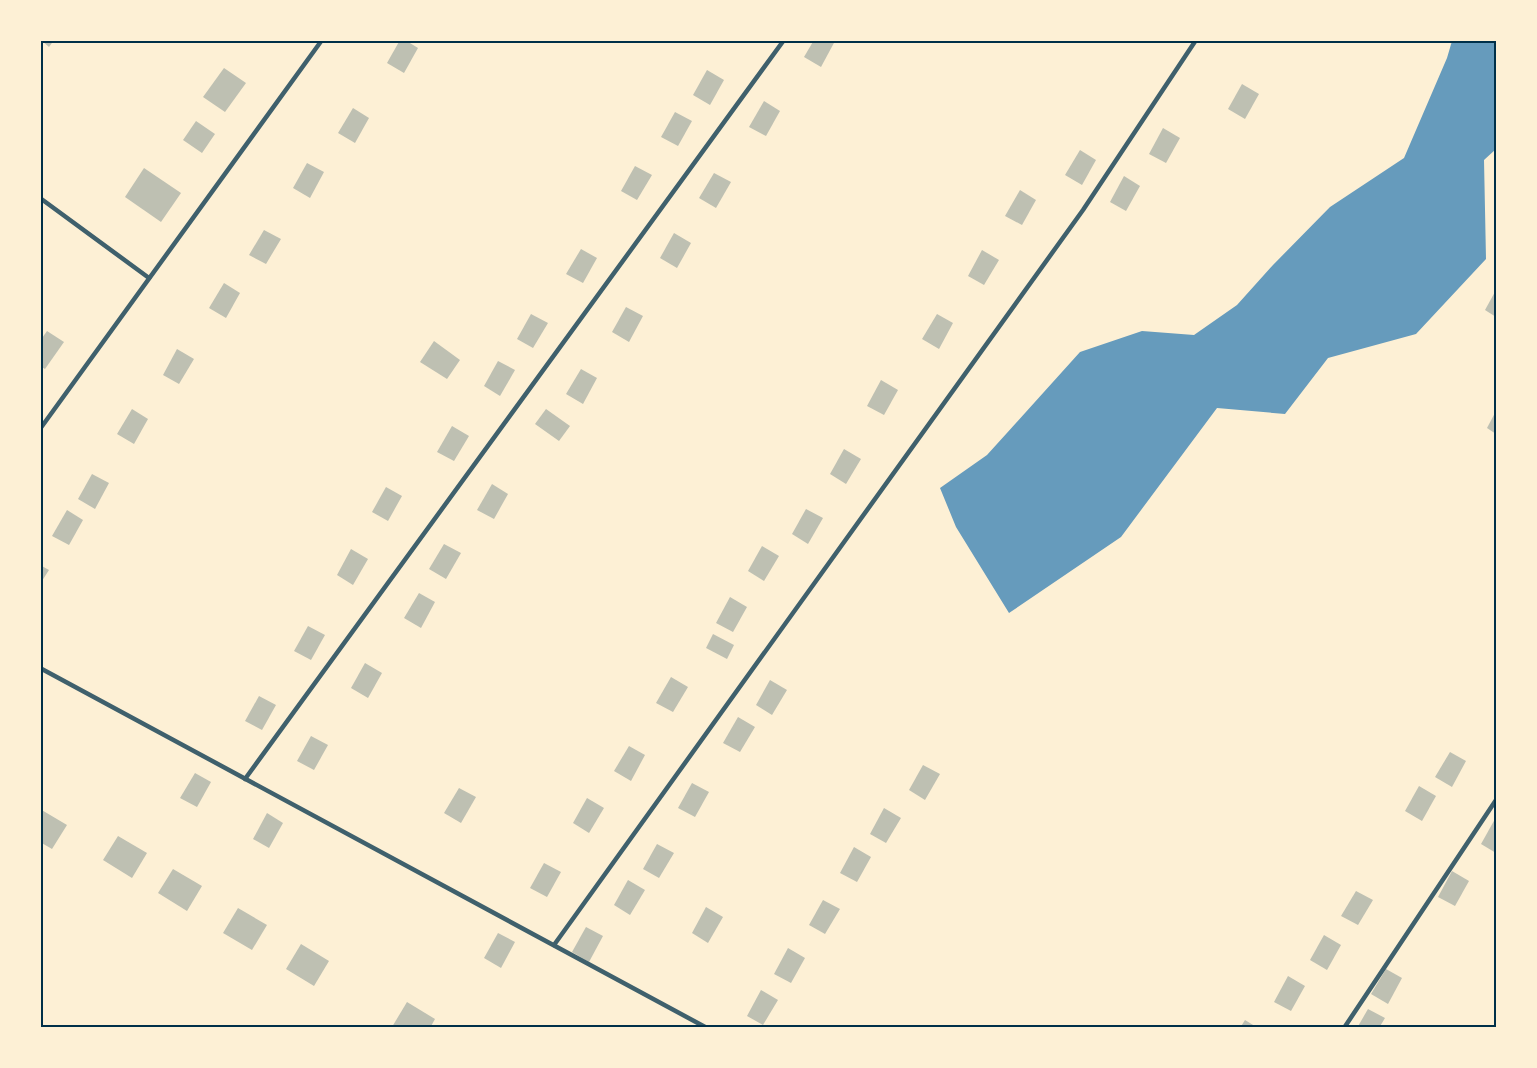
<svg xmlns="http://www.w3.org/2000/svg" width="1537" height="1068" font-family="'Nunito Sans',sans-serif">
<rect width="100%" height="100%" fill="#fdf0d5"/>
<polygon fill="#669bbc" points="1452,41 1496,41 1496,149 1484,160 1486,259 1416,334 1328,358 1285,414 1217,408 1121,537 1009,613 956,527 940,488 987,455 1080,352 1142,331 1194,335 1237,305 1273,265 1330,207 1404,158 1447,58"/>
<g fill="#bec0b2">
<polygon points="41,40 54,40 49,47"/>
<polygon points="400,40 405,40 418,48 404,73 387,63"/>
<polygon points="814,40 835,41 821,67 804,57"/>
<polygon points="224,68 246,83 225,112 203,97"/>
<polygon points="707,70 724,80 710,105 693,95"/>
<polygon points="1242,84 1259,94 1245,119 1228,109"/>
<polygon points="764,101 780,111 766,136 749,127"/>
<polygon points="353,108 369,118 355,143 338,133"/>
<polygon points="675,112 692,121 678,146 661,137"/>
<polygon points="196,121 215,134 202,153 183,140"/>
<polygon points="1163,128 1180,138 1166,163 1149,154"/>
<polygon points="1080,150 1096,160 1082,185 1065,175"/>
<polygon points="307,163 324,172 310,198 293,188"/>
<polygon points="635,166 652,175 637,200 621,191"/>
<polygon points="144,168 181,193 161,222 125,197"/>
<polygon points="714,173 731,182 716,208 699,198"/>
<polygon points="1124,176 1140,186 1126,211 1110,202"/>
<polygon points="1020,190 1036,200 1022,225 1005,216"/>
<polygon points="264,230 281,239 266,264 249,255"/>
<polygon points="674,233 691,243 677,268 660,258"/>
<polygon points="581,249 597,258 583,283 566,274"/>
<polygon points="982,250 999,260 984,285 968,276"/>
<polygon points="224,283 240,293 226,318 209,308"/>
<polygon points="1496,290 1496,317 1485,310"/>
<polygon points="626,307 643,316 629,342 612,332"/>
<polygon points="531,314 548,323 533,348 517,339"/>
<polygon points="937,314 953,323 939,349 922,339"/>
<polygon points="47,331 64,342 45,369 40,366 40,341"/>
<polygon points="434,341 460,360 447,379 420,362"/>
<polygon points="177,349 194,359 179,384 163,375"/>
<polygon points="498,361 515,370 500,396 484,386"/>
<polygon points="581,369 597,378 583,404 566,394"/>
<polygon points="881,380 898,390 884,415 867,406"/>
<polygon points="132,409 148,419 134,444 117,434"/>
<polygon points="546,409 570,426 559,441 535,424"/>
<polygon points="1496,411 1496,434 1487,428"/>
<polygon points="452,426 469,436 454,461 437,452"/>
<polygon points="844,449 861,459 846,484 830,474"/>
<polygon points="92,474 109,483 95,509 78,499"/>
<polygon points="492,484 508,494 494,519 477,510"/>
<polygon points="386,487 402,496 388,521 372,512"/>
<polygon points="806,509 823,518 808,544 792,534"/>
<polygon points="67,510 83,520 69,545 52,536"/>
<polygon points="444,544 461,553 446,579 429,569"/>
<polygon points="762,546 779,556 764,581 748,571"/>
<polygon points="351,549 368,559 353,585 337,575"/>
<polygon points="40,565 49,570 40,584"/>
<polygon points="419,593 435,602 421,628 404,618"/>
<polygon points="730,597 747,607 733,632 716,623"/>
<polygon points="308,626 325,635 311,660 294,651"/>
<polygon points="713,634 734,645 727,659 706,648"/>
<polygon points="365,663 382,673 368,698 351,688"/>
<polygon points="671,677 688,687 673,712 656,703"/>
<polygon points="770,680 787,690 772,715 756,705"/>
<polygon points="259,696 276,705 262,730 245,721"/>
<polygon points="738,717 755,727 740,752 723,743"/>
<polygon points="311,736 328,745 314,770 297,761"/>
<polygon points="629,746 645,755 631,781 614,771"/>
<polygon points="1450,752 1466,761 1452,787 1435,777"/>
<polygon points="923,765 940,774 925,800 909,790"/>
<polygon points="195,773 211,782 197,807 180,798"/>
<polygon points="692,783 709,792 695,817 678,808"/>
<polygon points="1419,786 1436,796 1422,821 1405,811"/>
<polygon points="459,788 476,797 461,823 444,813"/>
<polygon points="587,798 604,808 589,833 573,823"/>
<polygon points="884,808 901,818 886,843 870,834"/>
<polygon points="40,809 67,825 52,849 40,842"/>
<polygon points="267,813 283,823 269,848 253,839"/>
<polygon points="1495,819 1496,820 1496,853 1481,844"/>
<polygon points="118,836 147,853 132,878 103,860"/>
<polygon points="657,844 674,853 659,878 643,869"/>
<polygon points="854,847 871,857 857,882 840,873"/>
<polygon points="544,863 561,872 547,897 530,888"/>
<polygon points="173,869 202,886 187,911 158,893"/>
<polygon points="1452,871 1469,881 1455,906 1438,897"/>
<polygon points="628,880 645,890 630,915 614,905"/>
<polygon points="1356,891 1373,900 1358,925 1341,916"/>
<polygon points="823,900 840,909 825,934 809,925"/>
<polygon points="706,907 723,917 708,943 692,933"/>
<polygon points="238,908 267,925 252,950 223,933"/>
<polygon points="586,927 603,936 589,962 572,952"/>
<polygon points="498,933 515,942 501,968 484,958"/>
<polygon points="1324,935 1341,945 1327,970 1310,960"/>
<polygon points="301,944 329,961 314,986 286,969"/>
<polygon points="788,948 805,958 791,983 774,974"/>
<polygon points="1386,969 1402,978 1388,1004 1371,994"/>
<polygon points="1288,976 1305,986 1291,1011 1274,1002"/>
<polygon points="761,990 778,1000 763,1025 747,1016"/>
<polygon points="407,1002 435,1019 430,1028 392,1027"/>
<polygon points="1368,1009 1385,1018 1379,1028 1357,1028"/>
<polygon points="1245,1020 1258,1028 1240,1028"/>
</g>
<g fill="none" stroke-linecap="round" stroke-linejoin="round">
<g stroke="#3f606c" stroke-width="4.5">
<polyline points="40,198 149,278"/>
<polyline points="40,429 322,40"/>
<polyline points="40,668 707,1028"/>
<polyline points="245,779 784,40"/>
<polyline points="554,945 1083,210 1196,40"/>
<polyline points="1344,1028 1496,800"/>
</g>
</g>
<rect width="1537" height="1068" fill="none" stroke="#fdf0d5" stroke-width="84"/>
<rect x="42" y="42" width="1453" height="984" fill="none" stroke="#003049" stroke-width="2"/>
</svg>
